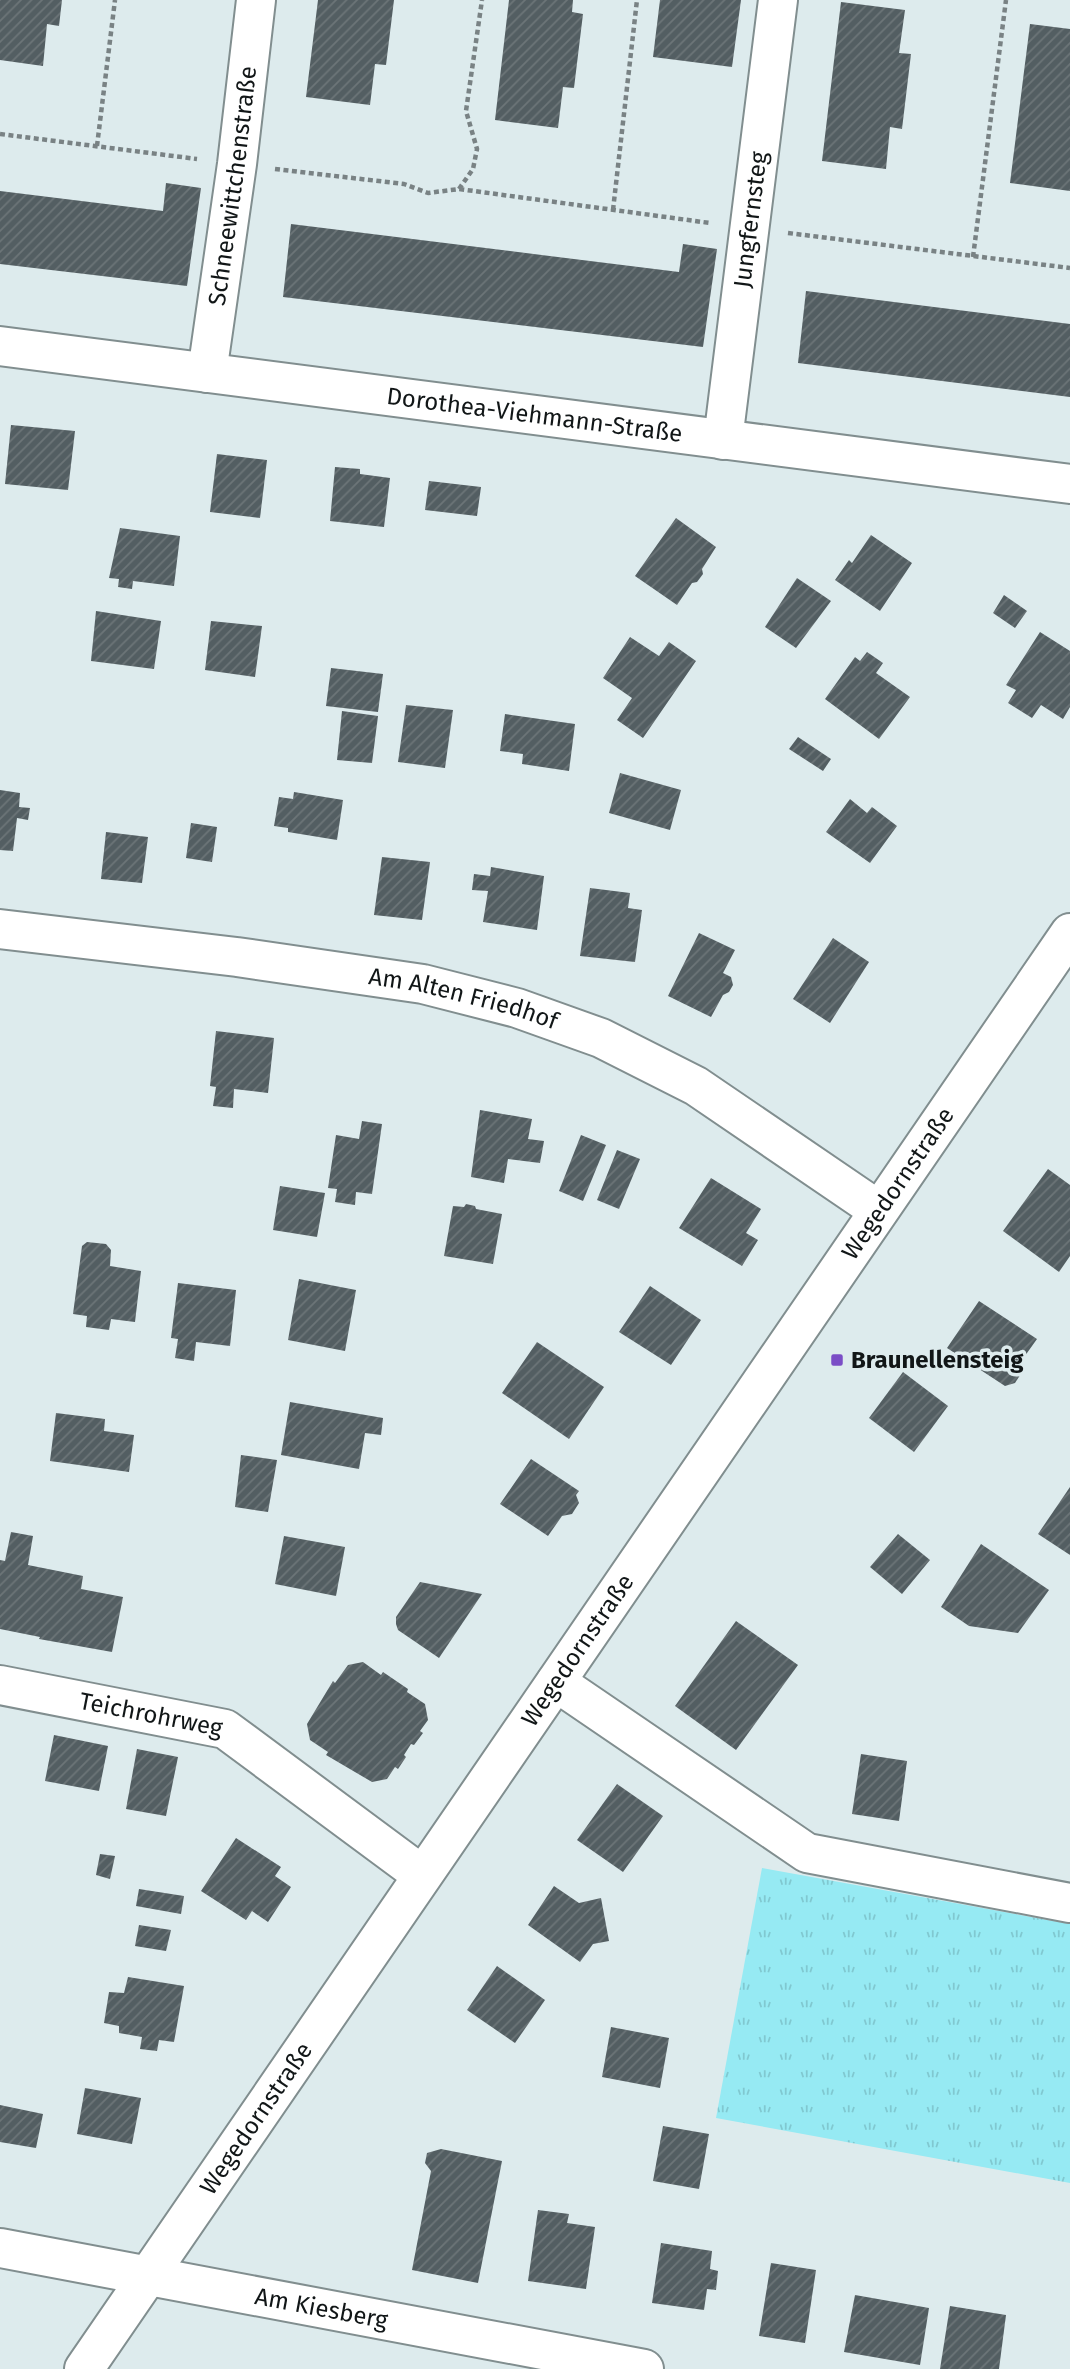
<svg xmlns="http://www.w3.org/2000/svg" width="1070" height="2369" font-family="'Fira Sans',sans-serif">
<defs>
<pattern id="grass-tufts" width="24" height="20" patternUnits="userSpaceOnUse" patternTransform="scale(1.75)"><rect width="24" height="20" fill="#96eaf3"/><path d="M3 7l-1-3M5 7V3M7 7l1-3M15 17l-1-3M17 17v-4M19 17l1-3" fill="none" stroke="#80c8d0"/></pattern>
<pattern id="building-hatch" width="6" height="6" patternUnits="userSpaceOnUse" patternTransform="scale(1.75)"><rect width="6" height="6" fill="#535e62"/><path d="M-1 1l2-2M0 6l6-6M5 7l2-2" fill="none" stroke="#6c7578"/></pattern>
</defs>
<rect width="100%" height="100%" fill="#ddebed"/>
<polygon fill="url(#grass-tufts)" points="762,1868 1070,1924 1070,2183 716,2118"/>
<g fill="url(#building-hatch)">
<polygon points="0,0 62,0 59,26 47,24 43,66 0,60"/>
<polygon points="318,0 394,0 386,65 375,64 370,105 306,97"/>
<polygon points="509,0 573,0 572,12 583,14 574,88 563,87 558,128 495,120"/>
<polygon points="660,0 741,0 732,67 653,57"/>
<polygon points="841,2 905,10 899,53 911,54 902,129 890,127 886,169 822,161"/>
<polygon points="1030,24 1070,29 1070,191 1010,183"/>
<polygon points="166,183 201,188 187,286 0,264 0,191 163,211"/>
<polygon points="291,224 679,272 683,244 717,249 703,347 283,297"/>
<polygon points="806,291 1070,324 1070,397 798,363"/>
<polygon points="11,425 75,431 68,490 5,484"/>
<polygon points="217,454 267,460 260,518 210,512"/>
<polygon points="335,467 360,469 360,474 390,478 384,527 330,521"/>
<polygon points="429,481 481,487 477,516 425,510"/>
<polygon points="676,518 716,547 702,569 703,574 697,582 692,583 677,605 635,576"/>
<polygon points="120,528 180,536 174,586 133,581 132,589 118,587 119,579 109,578"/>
<polygon points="871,535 912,563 880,611 835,580 849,560 852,563"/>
<polygon points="797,578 831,601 796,648 765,627"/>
<polygon points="1004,595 1027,611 1015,628 993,613"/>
<polygon points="96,611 161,621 154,669 91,661"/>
<polygon points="211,621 262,626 255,677 205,670"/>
<polygon points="1040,632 1070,651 1070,707 1063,719 1041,705 1032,718 1008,703 1016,690 1006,685"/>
<polygon points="630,637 659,656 669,642 696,661 643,738 617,720 632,698 603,678"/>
<polygon points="867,652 883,663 876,673 910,697 879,739 825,699 855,657 860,661"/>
<polygon points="331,668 383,674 378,712 326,706"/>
<polygon points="406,705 453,710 445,768 398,762"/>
<polygon points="342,711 378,716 372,763 337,760"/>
<polygon points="505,714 575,724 569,771 522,764 523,754 500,751"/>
<polygon points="798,737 831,759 823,771 789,749"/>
<polygon points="620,773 681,790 670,830 609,813"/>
<polygon points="0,790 20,793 19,807 30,808 28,820 17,818 13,851 0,850"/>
<polygon points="294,792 343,800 337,840 288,832 288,828 274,826 279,797 293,799"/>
<polygon points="850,799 867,813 872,807 897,826 870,863 826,832"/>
<polygon points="191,823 217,827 212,862 186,858"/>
<polygon points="106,832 148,837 142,883 101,879"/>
<polygon points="382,857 430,862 422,920 374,915"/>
<polygon points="491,867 544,876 537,930 483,922 488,891 472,890 474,874 490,876"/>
<polygon points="590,888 630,893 628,908 642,910 635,962 580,956"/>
<polygon points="699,933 735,950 723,973 731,977 733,985 729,992 723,995 711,1017 668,996"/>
<polygon points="833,938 869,962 830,1023 793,999"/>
<polygon points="216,1031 274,1038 268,1093 234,1089 233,1108 213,1106 216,1087 210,1086"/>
<polygon points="480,1110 532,1119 528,1139 544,1141 540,1163 508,1159 504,1183 471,1177"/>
<polygon points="362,1121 382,1124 372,1194 356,1192 355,1205 335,1202 337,1189 328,1188 336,1135 359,1139"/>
<polygon points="581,1135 606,1145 583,1201 559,1191"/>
<polygon points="617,1150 640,1159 619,1209 597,1200"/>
<polygon points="1048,1169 1070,1185 1070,1256 1059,1272 1003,1231"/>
<polygon points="711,1178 761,1209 746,1233 758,1240 742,1266 679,1228"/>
<polygon points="280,1186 325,1193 317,1237 273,1230"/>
<polygon points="466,1204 475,1206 476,1209 502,1214 493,1264 444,1256 453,1206 464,1207"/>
<polygon points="87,1242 106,1244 111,1250 110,1266 141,1271 135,1322 111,1319 109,1330 86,1327 87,1316 73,1314 82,1246"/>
<polygon points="299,1279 356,1290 345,1351 288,1340"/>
<polygon points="178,1283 236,1290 230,1346 196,1342 194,1361 175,1358 178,1339 171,1338"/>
<polygon points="650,1286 701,1320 671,1365 619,1332"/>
<polygon points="979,1301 1037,1339 1022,1360 1024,1369 1015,1383 1005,1386 947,1348"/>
<polygon points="537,1342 604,1387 569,1439 502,1393"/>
<polygon points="903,1372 948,1406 914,1452 869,1418"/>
<polygon points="290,1402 383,1418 381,1435 365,1433 359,1469 281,1455"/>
<polygon points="56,1413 105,1419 104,1431 134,1435 129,1472 50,1461"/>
<polygon points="241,1455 277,1460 268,1512 235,1507"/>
<polygon points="531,1459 579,1491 576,1495 579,1503 572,1514 562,1516 548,1536 500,1504"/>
<polygon points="1070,1487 1070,1555 1038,1534"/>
<polygon points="11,1532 33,1536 28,1565 83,1576 81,1589 123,1597 112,1652 39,1639 40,1637 0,1629 0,1560 5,1561"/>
<polygon points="898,1534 930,1560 902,1594 870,1567"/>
<polygon points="284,1536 345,1547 336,1596 275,1584"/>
<polygon points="981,1544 1049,1590 1018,1633 969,1626 941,1607"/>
<polygon points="420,1582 482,1594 439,1658 398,1630 396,1624 396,1617"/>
<polygon points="736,1621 798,1665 736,1750 675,1706"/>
<polygon points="363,1662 381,1675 383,1672 408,1689 407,1692 425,1704 428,1720 420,1731 423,1733 414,1745 411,1744 404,1755 406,1757 398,1769 395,1767 387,1779 372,1782 326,1755 328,1752 310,1740 307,1724 333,1681 335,1683 348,1665"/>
<polygon points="54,1735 108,1746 99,1791 45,1781"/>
<polygon points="137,1749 178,1757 166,1816 126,1809"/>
<polygon points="861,1754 907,1761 899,1821 852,1814"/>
<polygon points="617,1784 663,1816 623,1872 577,1840"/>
<polygon points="236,1838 281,1867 275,1876 291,1887 268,1922 252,1911 246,1920 201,1891"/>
<polygon points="100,1854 115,1856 110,1879 96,1875"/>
<polygon points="554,1886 579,1903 601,1898 609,1941 593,1944 580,1962 528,1925"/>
<polygon points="139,1889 184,1896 181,1914 136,1906"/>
<polygon points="139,1925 171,1930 166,1951 135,1946"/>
<polygon points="497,1966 545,2000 515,2043 467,2010"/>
<polygon points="128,1977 184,1986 174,2042 159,2040 157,2051 140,2049 142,2037 119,2033 119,2026 104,2023 109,1992 124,1993"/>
<polygon points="611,2027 669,2038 660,2088 602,2077"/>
<polygon points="85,2088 141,2098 132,2144 77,2134"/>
<polygon points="0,2105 43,2114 36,2148 0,2142"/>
<polygon points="663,2126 709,2134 699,2189 653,2181"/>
<polygon points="441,2149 502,2161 478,2283 412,2270 431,2171 425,2163 427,2153"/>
<polygon points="538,2210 569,2214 567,2223 595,2227 586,2289 528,2281"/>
<polygon points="661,2243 712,2251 710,2269 718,2271 716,2290 707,2289 704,2310 652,2303"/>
<polygon points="771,2263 816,2270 805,2343 759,2336"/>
<polygon points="855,2295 929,2308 920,2365 844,2352"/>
<polygon points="950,2306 1006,2315 999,2369 940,2369"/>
</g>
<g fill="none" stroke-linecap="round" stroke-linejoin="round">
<g stroke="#818e8f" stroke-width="42">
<g id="minor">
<path id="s1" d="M0,346l1070,138"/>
<path id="s2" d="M207,373l30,-209 19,-164"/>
<path id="s3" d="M723,440l55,-440"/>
<path id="s4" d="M0,929l237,28 186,27 94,24 84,30 95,48 182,124"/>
<polyline points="556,1682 807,1853 1070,1903"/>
<path id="s5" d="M0,1685l225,44 197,146"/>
<path id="s6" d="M0,2248l644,121"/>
</g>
</g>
<g stroke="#818e8f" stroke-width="42">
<g id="tertiary">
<path id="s7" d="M84,2369l986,-1436"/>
</g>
</g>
<g stroke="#798284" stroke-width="4.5" stroke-dasharray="5 3.5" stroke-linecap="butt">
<polyline points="0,134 197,159"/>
<polyline points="97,146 115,0"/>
<polyline points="275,169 404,184 428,193 459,189 710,223"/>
<polyline points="459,189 473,169 477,149 466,111 482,0"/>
<polyline points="613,210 637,0"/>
<polyline points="788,233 1070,268"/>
<polyline points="973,257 1006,0"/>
</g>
<use href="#minor" stroke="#fff" stroke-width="38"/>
<use href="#tertiary" stroke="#fff" stroke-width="38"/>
</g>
<rect fill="#7a4dc6" stroke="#ddebed" stroke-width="2.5" x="830" y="1353" width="14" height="14" rx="3.5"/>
<g text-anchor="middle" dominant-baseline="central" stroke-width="7" stroke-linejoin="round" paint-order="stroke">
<g font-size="24" fill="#111617" stroke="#ddebed">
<text stroke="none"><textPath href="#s2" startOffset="189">Schneewittchenstraße</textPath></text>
<text stroke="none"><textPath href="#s3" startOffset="222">Jungfernsteg</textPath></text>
<text stroke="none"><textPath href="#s1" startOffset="539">Dorothea-Viehmann-Straße</textPath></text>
<text stroke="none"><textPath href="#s4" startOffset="469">Am Alten Friedhof</textPath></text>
<text stroke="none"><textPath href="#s7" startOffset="1438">Wegedornstraße</textPath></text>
<text stroke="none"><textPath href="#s7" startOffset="872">Wegedornstraße</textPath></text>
<text stroke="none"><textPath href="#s5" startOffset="154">Teichrohrweg</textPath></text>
<text stroke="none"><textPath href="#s7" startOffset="304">Wegedornstraße</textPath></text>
<text stroke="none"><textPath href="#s6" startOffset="327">Am Kiesberg</textPath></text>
</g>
<g font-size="24" font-weight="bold" fill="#111617" stroke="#ddebed" text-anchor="start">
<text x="851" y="1360">Braunellensteig</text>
</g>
</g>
</svg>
